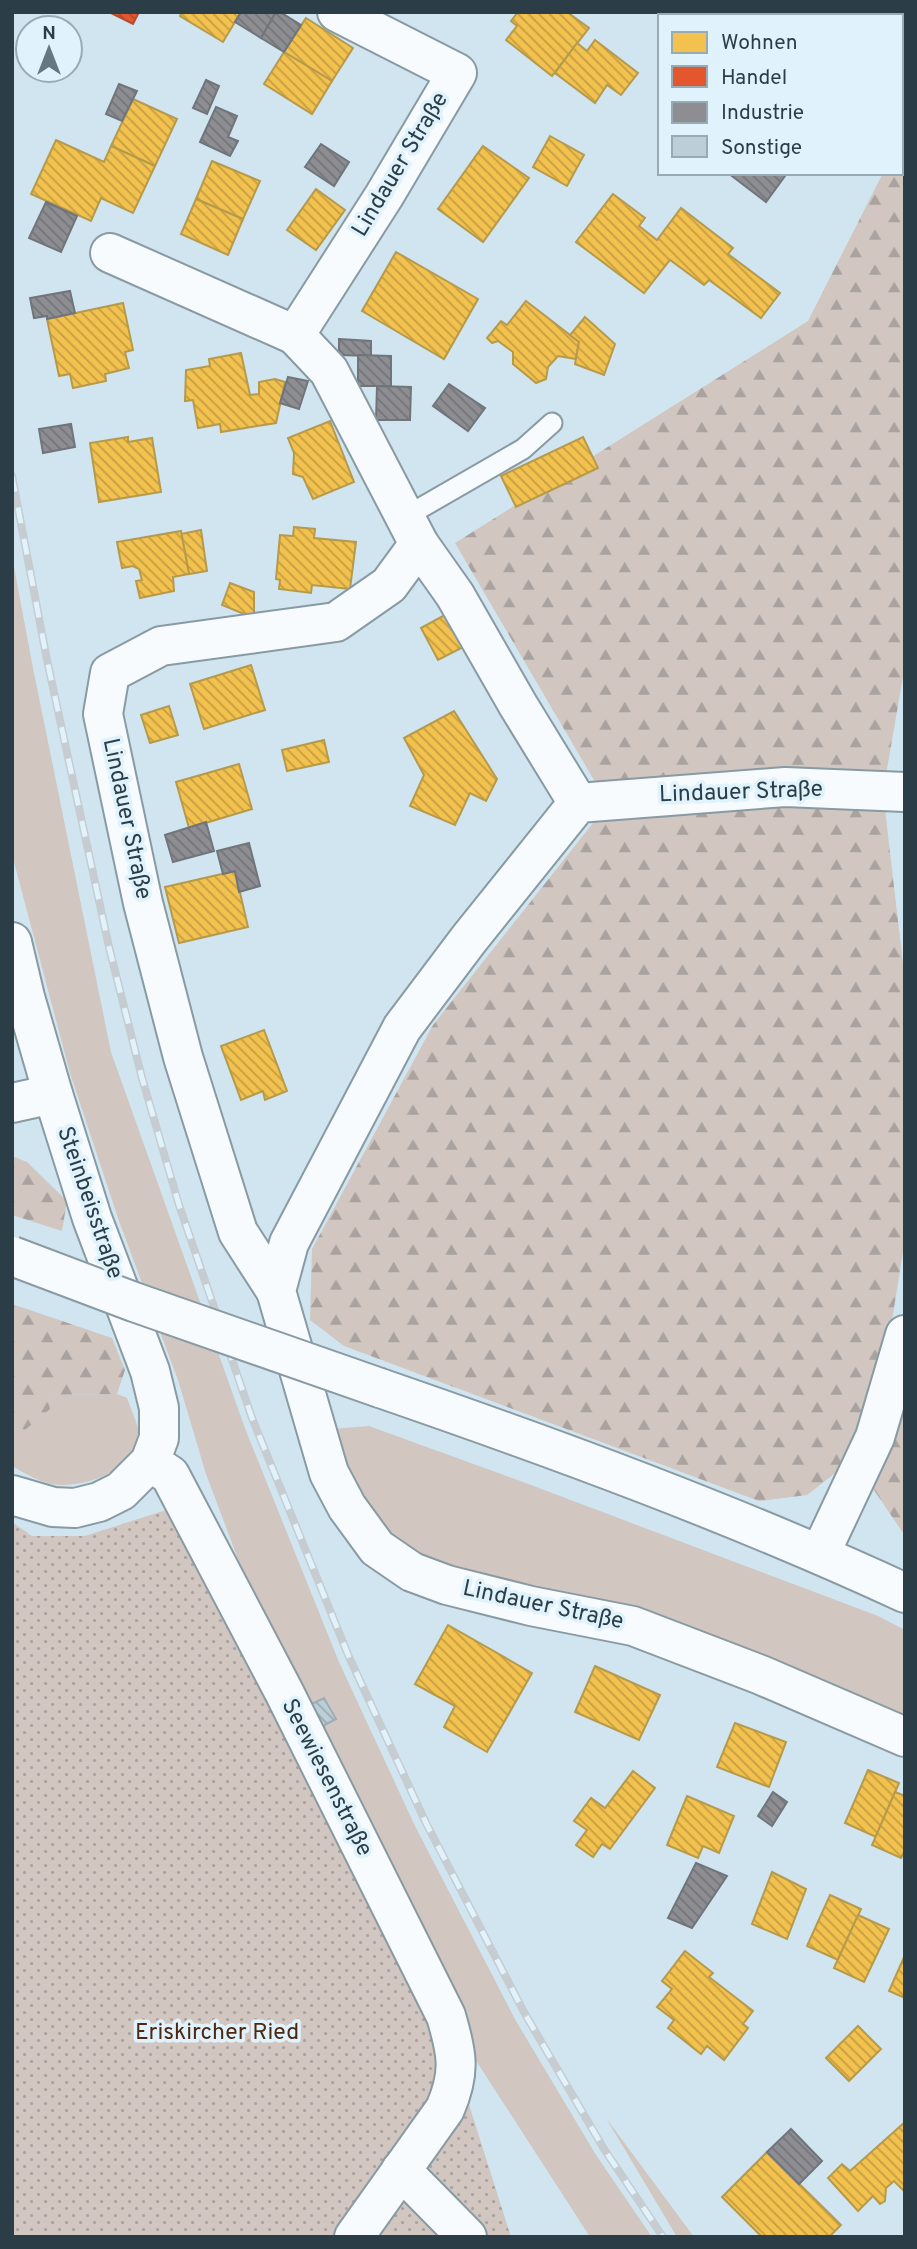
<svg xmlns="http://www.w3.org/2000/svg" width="917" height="2249" font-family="Overpass,sans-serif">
<defs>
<pattern id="forest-firs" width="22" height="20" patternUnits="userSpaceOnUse" patternTransform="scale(1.75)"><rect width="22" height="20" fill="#d1c6c0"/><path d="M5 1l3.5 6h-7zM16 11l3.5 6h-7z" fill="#aaa29e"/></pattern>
<pattern id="park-dots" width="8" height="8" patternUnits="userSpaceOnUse" patternTransform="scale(1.75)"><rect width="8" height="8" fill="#d1c6c0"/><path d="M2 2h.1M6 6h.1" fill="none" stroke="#aaa29e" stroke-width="1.8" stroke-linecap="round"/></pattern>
<pattern id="homes-back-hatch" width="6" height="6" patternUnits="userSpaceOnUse" patternTransform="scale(1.75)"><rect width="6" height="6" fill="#f2c14e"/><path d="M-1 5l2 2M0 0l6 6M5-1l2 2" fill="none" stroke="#c49e43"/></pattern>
<pattern id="shops-back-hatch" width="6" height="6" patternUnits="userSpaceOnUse" patternTransform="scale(1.75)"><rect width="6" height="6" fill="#e4572e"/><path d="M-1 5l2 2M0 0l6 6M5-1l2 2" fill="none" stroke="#b94929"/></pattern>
<pattern id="industry-back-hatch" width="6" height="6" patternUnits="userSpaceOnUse" patternTransform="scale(1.75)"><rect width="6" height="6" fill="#8d8d92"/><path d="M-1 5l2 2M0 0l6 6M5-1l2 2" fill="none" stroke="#737579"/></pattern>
<pattern id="building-back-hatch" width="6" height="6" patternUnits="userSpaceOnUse" patternTransform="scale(1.75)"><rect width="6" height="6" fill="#bcced7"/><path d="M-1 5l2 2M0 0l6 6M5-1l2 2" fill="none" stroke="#99a9b0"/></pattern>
</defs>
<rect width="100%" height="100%" fill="#d0e5ef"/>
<g fill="#d1c6c0">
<polygon points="12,556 32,663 111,1052 246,1431 339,1662 415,1826 516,2021 596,2155 652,2237 590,2237 475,2059 287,1689 206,1474 178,1380 119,1221 70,1073 14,862 12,852"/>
<path d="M117,1394l10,4 12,32c-3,9 -5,19 -10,26 -13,20 -48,30 -70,29 -16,-1 -33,-11 -47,-19v-39l14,3 20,-35z"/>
<polygon points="369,1426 523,1482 878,1616 905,1630 905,1733 448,1580 351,1506 333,1429"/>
<polygon points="606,2118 694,2237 677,2237"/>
</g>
<g fill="url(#forest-firs)">
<polygon points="901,140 905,141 905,665 883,792 905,981 905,1239 891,1327 843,1467 807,1495 759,1501 344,1346 310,1320 312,1249 433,1025 608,804 455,543 808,321 883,173 901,173"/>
<polygon points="12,1156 27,1162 67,1201 62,1231 12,1215"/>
<polygon points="12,1304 112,1338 125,1370 117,1394 47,1395 50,1409 25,1430 12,1427"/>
<polygon points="905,1395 905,1536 872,1487"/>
</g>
<polygon fill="url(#park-dots)" points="166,1510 443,2023 511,2237 12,2237 12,1522 32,1536 85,1536"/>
<g fill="url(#homes-back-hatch)" stroke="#b69a4c" stroke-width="2">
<polygon points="182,12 241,12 223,42 180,16"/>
<polygon points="518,12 567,12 589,28 552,76 506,40 517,26 511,21"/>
<polygon points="306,18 353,48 332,81 284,52"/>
<polygon points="595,40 638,73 621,95 607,85 595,103 555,73 577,43 587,51"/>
<polygon points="284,52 332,81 312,114 264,84"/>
<polygon points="133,99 177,119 155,166 111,146"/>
<polygon points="550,136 584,155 567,186 533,167"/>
<polygon points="56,140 104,162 111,146 155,166 133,213 101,198 91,221 31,194"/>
<polygon points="483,146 529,178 483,242 438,209"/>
<polygon points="212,161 260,181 243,219 196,199"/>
<polygon points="316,189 345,210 316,250 287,230"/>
<polygon points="613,194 645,218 639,226 657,240 681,208 733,248 728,254 780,293 761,318 709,280 704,285 670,260 644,293 576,242"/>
<polygon points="196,199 243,219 228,255 181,234"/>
<polygon points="396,252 478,299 444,359 362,311"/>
<polygon points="526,301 579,342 576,359 558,356 548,367 546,379 536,383 513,364 513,352 498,341 492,343 487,338 501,321 507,325"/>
<polygon points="123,303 133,350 125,352 129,368 105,374 106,381 73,388 70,374 59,376 47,319"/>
<polygon points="585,317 615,344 604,375 575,364 579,342 570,335"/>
<polygon points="241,353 250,395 259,394 259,382 275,379 285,382 276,423 221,432 220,424 198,428 193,400 185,401 186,370 210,366 209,359"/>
<polygon points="330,421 354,482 313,499 303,477 293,474 294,453 288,438"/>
<polygon points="128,437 128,442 152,438 161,492 99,502 90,443"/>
<polygon points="583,437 598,468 516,507 501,476"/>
<polygon points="294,527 315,529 314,538 356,542 350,589 312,585 311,593 279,589 280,580 276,579 280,535 293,536"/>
<polygon points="201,530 207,571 189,574 181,534"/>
<polygon points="181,531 189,574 173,577 174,591 140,598 136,581 142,580 139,569 133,566 122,568 117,542"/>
<polygon points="230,583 254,592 254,618 222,605"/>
<polygon points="452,611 469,644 438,660 421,628"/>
<polygon points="251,665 265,710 204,729 190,684"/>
<polygon points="169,706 178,735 150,743 141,715"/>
<polygon points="454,711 497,779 486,801 470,793 455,825 410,806 424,775 404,738"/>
<polygon points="324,740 329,762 287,771 282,750"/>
<polygon points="239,764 252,809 189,828 176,782"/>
<polygon points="235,871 248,927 179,943 165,887"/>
<polygon points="264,1030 287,1091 265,1100 263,1091 241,1100 221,1046"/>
<polygon points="448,1625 532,1673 487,1752 444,1727 455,1706 415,1684"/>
<polygon points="595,1666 660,1695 639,1740 575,1712"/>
<polygon points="735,1723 786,1742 769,1787 717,1767"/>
<polygon points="868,1770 899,1783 876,1837 845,1823"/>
<polygon points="633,1771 655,1788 610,1849 602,1844 593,1857 576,1845 587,1830 574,1821 591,1798 605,1808"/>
<polygon points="895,1792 905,1796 905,1850 901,1858 872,1845"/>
<polygon points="687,1796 734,1816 719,1853 703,1846 698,1858 667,1845"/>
<polygon points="772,1872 806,1889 787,1939 752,1924"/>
<polygon points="830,1895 861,1909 838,1960 807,1946"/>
<polygon points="858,1915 889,1929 864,1982 834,1968"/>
<polygon points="685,1951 713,1973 709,1977 753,2011 743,2024 748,2028 724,2060 707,2046 701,2054 668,2028 674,2020 657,2007 672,1989 662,1981"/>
<polygon points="905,1955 905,1998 889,1991"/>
<polygon points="858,2026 881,2049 849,2081 826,2058"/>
<polygon points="905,2122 905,2192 894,2181 886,2188 885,2201 880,2204 873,2196 858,2211 828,2178 842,2164 850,2171"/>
<polygon points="767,2152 841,2225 829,2237 762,2237 722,2197"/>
</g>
<g fill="url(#shops-back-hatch)" stroke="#ac5036" stroke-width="2">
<polygon points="109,12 139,12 133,24"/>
<polygon points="901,29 905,32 905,106 901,107"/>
</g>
<g fill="url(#industry-back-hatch)" stroke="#70757c" stroke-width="2">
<polygon points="241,12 276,12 261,38 235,22"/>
<polygon points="276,12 280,12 301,25 284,52 261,38"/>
<polygon points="206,80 219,86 207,114 193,108"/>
<polygon points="119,84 137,91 122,121 106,114"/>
<polygon points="216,107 237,116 228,137 238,141 230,156 200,142"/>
<polygon points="321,144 349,162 334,186 305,167"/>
<polygon points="728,173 781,173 785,176 766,202"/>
<polygon points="46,202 77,216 61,252 29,238"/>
<polygon points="70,291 75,313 47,319 47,316 34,318 30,298"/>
<polygon points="339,339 371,341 371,356 339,355"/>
<polygon points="358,355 391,356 391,386 358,386"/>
<polygon points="288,377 308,381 299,409 280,403"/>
<polygon points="449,384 485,408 468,431 433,406"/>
<polygon points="377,386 411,387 410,420 376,420"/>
<polygon points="71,424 75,447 43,453 39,429"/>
<polygon points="206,822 214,851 173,862 165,835"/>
<polygon points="249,843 260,886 239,892 235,871 223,874 217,851"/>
<polygon points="773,1792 787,1802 772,1826 758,1816"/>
<polygon points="696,1863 727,1876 692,1928 668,1918"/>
<polygon points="791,2129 822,2161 799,2184 767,2152"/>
</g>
<polygon fill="url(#building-back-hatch)" stroke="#9caeb7" stroke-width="2" points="324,1698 336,1719 321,1727 310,1705"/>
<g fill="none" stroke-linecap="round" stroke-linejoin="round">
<g stroke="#889aa3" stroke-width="23">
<polyline id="service" points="405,517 523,449 552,423"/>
</g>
<g stroke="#889aa3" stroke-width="42">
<g id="minor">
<polyline points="110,253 295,335 384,196 457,73 337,12"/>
<polyline points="295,335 329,371 419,544 455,595 518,705 578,803"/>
<polyline points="905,792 785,787 578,803 469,939 402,1028 289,1243 276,1291 329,1473 347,1507 377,1548 412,1572 447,1585 531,1606 633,1626 761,1675 905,1737"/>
<polyline points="12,942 25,997 53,1094 92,1218 150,1371 159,1408 159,1438 150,1462 121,1491 99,1502 75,1508 53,1507 12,1495"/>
<polyline points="12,1103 53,1094"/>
<polyline points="276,1291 238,1232 183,1057 143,903 103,714 110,673 161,646 336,622 389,585 419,544"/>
<path d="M150,1462l20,13 114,217 162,324c11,37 15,56 -1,93l-91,128"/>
<polyline points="820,1554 875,1437 905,1335"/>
<polyline points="401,2170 467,2237"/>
</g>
</g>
<g stroke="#889aa3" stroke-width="42">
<path id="secondary" d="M380,1388c177,61 354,126 525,205"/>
</g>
<use href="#service" stroke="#f8fbfd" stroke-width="19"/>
<use href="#minor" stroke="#f8fbfd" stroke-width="38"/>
<use href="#secondary" stroke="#f8fbfd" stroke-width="38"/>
<g stroke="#c6ccd0" stroke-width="8">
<polyline id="rail" points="12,476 47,660 109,947 142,1078 179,1205 252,1418 349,1657 426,1823 525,2014 604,2149 663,2237"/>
</g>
<use href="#rail" stroke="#e0f3fc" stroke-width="5" stroke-dasharray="16" stroke-linecap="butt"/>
<g stroke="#889aa3" stroke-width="42" stroke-linecap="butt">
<polyline id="secondary-bridge" points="12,1256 134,1302 380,1388"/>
</g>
<use href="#secondary-bridge" stroke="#f8fbfd" stroke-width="38"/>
</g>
<g text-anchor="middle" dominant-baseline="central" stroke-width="7" stroke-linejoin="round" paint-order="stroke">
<g font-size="23" fill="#2b3e48" stroke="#e0f3fc">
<text transform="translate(401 165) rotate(-59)">Lindauer Straße</text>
<text transform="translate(741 793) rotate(-2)">Lindauer Straße</text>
<text transform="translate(126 819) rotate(78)">Lindauer Straße</text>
<text transform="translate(89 1203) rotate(71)">Steinbeisstraße</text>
<text transform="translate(543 1606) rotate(12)">Lindauer Straße</text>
<text transform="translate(326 1778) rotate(63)">Seewiesenstraße</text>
</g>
<g font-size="23" fill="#4d270f" stroke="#e0f3fc">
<text x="217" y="2033">Eriskircher Ried</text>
</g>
</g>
<rect width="917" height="2249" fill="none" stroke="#2b3e48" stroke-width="28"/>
<rect x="658" y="14" width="245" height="161" fill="#e0f3fc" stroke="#98abb4" stroke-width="2"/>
<rect x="672" y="32" width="35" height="21" fill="#f2c14e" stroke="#98abb4" stroke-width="2"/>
<text x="721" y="49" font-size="21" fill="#2b3e48">Wohnen</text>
<rect x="672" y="66" width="35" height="21" fill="#e4572e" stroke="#98abb4" stroke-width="2"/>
<text x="721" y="84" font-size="21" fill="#2b3e48">Handel</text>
<rect x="672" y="102" width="35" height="21" fill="#8d8d92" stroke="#98abb4" stroke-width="2"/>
<text x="721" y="119" font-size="21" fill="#2b3e48">Industrie</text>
<rect x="672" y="136" width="35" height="21" fill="#bcced7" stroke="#98abb4" stroke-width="2"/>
<text x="721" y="154" font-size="21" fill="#2b3e48">Sonstige</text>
<g transform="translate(49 49)"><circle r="33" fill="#e0f3fc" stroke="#98abb4" stroke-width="2"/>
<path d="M0-5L12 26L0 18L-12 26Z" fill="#657882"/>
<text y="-10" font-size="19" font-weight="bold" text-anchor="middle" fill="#2b3e48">N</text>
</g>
</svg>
